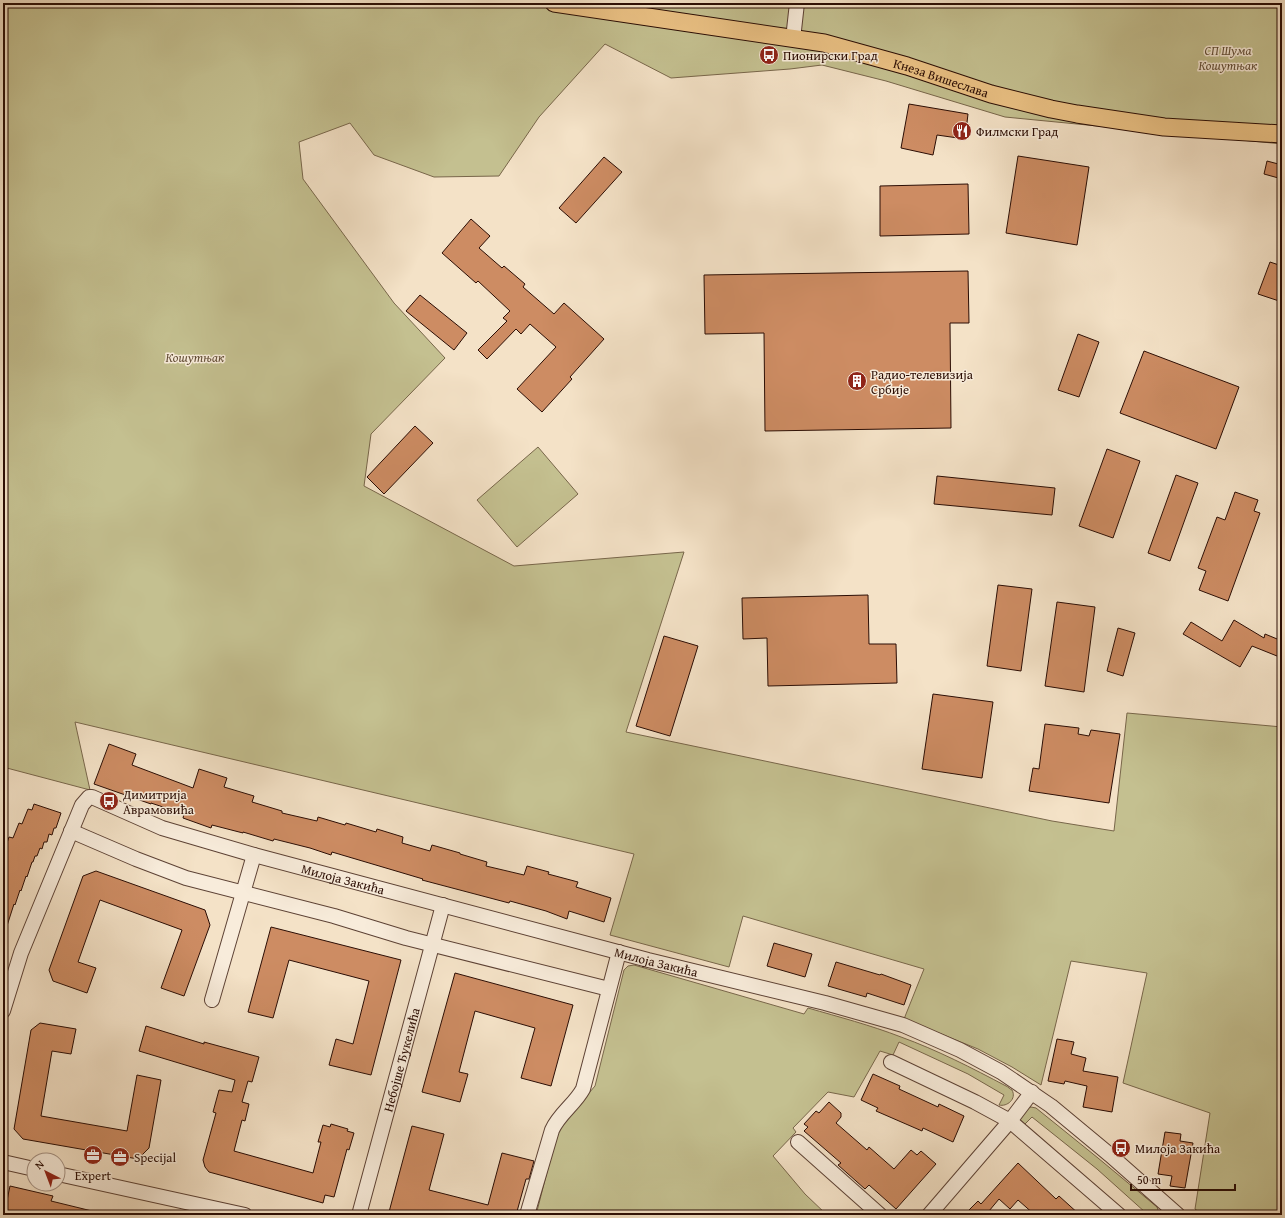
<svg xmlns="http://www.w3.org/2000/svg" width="1285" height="1218" font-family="'Gentium Book Plus',serif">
<rect width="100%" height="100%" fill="#f4e2c7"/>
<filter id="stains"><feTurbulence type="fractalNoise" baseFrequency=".005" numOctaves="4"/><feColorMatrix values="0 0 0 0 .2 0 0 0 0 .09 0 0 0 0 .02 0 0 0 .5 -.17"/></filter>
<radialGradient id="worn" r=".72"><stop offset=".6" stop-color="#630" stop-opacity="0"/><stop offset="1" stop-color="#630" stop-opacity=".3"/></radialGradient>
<g fill="#c4c090" stroke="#78664a">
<polygon points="3,3 1282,3 1282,144 1005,117 886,81 822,65 790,69 671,78 605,44 539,117 499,176 434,177 374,155 350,123 299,142 303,179 394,303 445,358 371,434 364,486 514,566 684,552 626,732 1052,821 1114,831 1127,713 1282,727 1282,1215 1203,1215 1195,1209 1210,1113 1123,1083 1147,973 1071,961 1041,1085 1012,1067 978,1049 904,1019 924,969 743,916 729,967 610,935 634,854 75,722 90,790 3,767"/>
<polygon points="538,447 578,494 517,547 477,500"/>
<path d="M634,965l170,49 4,-6c31,9 62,17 93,29 36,13 71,31 105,49 1,0 5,4 6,4 5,9 -5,17 -13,15l5,-10 -36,-21 -69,-32 -6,13 -13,-4 -26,46 -26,-5 -35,36 3,4 -23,24 32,38 22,21h-291l21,-82 8,-12 30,-35 29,-116 4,-4z"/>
<polygon points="1031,1107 1036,1108 1098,1158 1157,1207 1160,1215 1144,1215 1146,1213 1097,1169 1032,1117 1025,1124 1020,1120 1020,1116 1026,1109"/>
</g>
<g fill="#cd8c63" stroke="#2b0d04">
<polygon points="909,104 968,114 965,139 937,135 933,155 901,148"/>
<polygon points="1018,156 1089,167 1077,245 1006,233"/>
<polygon points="604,157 622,172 576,223 559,208"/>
<polygon points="1267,161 1282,165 1282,179 1264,174"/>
<polygon points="968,184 969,234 880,236 880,186"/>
<polygon points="471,219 490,236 479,248 502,268 504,266 525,284 523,287 554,314 564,303 604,339 570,377 572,379 542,412 517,389 556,347 530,324 521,334 516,329 487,359 478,350 507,321 503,318 510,311 478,281 476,283 442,253"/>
<polygon points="1270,262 1282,266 1282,302 1258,294"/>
<polygon points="968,271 969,323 950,323 951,428 765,431 764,333 705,334 704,275"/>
<polygon points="420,295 467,333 454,350 406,311"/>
<polygon points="1078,334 1099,342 1079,397 1058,390"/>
<polygon points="1144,351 1239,387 1216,449 1120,413"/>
<polygon points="415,426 433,443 384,494 367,477"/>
<polygon points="1107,449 1140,461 1113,538 1079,526"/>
<polygon points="1176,475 1198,483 1170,561 1148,553"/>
<polygon points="937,476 1055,488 1052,515 934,504"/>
<polygon points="1235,492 1258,500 1254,511 1260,513 1228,601 1199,590 1206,571 1198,568 1217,517 1225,520"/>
<polygon points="998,585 1032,589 1021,671 987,666"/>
<polygon points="868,595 869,644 896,644 897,683 768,686 767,638 743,639 742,598"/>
<polygon points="1057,602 1095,607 1084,692 1045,686"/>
<polygon points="1234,620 1264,638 1265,634 1282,641 1282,658 1252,646 1240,667 1183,634 1191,622 1222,641"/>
<polygon points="1118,628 1135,633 1123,676 1107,671"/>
<polygon points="664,636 698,646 670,736 636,726"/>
<polygon points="933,694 993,702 982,778 922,769"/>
<polygon points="1045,724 1079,728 1078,734 1089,736 1091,730 1120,734 1109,803 1029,791 1033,768 1039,769"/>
<polygon points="109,744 136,754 132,765 193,788 199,769 227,778 224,787 254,796 252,802 282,811 282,813 317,821 318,817 345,825 346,823 376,832 377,829 403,837 402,843 430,851 432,845 460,853 460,854 487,862 486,866 524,875 527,866 549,872 548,874 578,882 576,887 611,898 604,922 569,911 567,919 546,911 510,901 509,903 422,880 423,879 332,852 331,855 310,848 274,839 273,841 243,832 243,833 212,825 211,828 183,818 184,814 151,803 151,804 94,784"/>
<polygon points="34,804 61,813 56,828 54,828 52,835 49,834 47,842 44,842 42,849 40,848 37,856 35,856 33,862 32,862 27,877 26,876 21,891 20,890 15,905 14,904 5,932 3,931 3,845 6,846 9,837 13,838 19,823 22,824 28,809 32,810"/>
<polygon points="96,871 205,910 210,925 184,996 161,988 182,930 100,900 78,962 96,968 87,993 53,981 49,970 83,876"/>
<polygon points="271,927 401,960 371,1075 329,1065 336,1039 353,1044 369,981 289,960 273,1018 248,1012"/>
<polygon points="774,943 812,954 805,977 767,966"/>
<polygon points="836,962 880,975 881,974 911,985 904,1005 867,993 866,997 828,986"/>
<polygon points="455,973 573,1005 551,1086 521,1078 535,1028 475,1011 459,1072 468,1074 460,1102 422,1092"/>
<polygon points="40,1023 76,1029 71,1054 52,1051 41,1116 127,1131 137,1075 161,1080 149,1148 138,1159 23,1139 14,1129 31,1030"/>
<polygon points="146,1026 204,1044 204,1042 259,1057 252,1082 248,1081 242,1102 249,1104 245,1121 242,1120 234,1151 313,1173 321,1142 318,1142 323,1125 330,1127 331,1124 348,1129 347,1131 354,1133 349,1150 347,1149 334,1197 325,1195 323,1203 209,1172 205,1167 203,1160 216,1113 213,1112 219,1090 232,1092 235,1080 139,1051"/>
<polygon points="1057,1039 1074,1042 1071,1054 1086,1058 1083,1071 1118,1077 1112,1112 1083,1107 1087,1086 1065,1081 1064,1084 1048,1081"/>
<polygon points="873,1074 900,1086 899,1089 938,1107 939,1104 964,1116 953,1142 923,1128 922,1131 876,1111 878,1108 861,1100"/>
<polygon points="829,1102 841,1113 841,1117 836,1123 867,1150 869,1147 894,1169 911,1150 917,1155 921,1151 936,1164 896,1209 869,1185 865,1189 838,1165 841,1163 804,1131 808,1127 804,1124 816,1111 819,1113"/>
<polygon points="412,1126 444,1134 429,1190 488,1205 502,1153 534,1161 529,1179 526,1179 516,1215 399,1215 389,1212"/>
<polygon points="1165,1132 1181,1134 1180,1141 1193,1143 1185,1188 1170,1186 1172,1176 1158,1174"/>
<polygon points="1018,1163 1056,1199 1059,1196 1080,1215 1035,1215 1018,1200 1010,1209 999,1199 989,1211 993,1215 964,1215 978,1201 981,1204"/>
<polygon points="10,1186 53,1196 51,1201 92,1211 92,1215 4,1215"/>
</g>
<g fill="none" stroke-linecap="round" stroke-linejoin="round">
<g stroke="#5d4235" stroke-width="16">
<g id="minor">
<polyline points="793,39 797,3"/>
<polyline points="71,831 136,859 186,878 334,916 406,938 609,989"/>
<polyline points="212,1000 254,855"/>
<path id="s1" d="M3,1011l18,-58 61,-148 7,-8h3l70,31 92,27 394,105 177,43 78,22 57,25 41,22 50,34 59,49 68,60"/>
<polyline points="891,1062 975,1102 1010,1121 1119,1215"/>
<polyline points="798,1142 880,1215"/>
<polyline points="3,1162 34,1169"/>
<polyline points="58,1174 245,1215"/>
<path id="s2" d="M359,1215l84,-310"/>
<path d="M527,1215l25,-85c7,-16 23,-26 31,-41l36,-137"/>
<polyline points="929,1215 1010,1121 1032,1092"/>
</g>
</g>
<g stroke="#2b0d04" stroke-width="19">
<g id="major">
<path id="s3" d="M554,3l270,40 83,23 84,28 60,15 26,5 87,13 118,7"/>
</g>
</g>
<use href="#minor" stroke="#f8ecdb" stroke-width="14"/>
<use href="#major" stroke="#eac184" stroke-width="17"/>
</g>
<defs>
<g id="bus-disc" transform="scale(1)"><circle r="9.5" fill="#8f2418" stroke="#f8ecdb"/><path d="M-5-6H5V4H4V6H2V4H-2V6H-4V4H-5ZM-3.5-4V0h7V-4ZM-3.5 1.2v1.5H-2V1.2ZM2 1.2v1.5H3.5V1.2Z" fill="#fff"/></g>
<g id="restaurant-disc" transform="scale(1)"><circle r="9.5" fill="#8f2418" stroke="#f8ecdb"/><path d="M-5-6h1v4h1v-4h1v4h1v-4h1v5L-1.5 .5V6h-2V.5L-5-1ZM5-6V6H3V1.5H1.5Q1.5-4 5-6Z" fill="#fff"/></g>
<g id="building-disc" transform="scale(1)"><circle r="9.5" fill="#8f2418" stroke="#f8ecdb"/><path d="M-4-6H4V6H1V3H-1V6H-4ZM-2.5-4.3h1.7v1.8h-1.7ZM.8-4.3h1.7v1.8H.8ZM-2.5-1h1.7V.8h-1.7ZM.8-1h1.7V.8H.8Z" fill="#fff"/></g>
<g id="office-disc" transform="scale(1)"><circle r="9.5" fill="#8f2418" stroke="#f8ecdb"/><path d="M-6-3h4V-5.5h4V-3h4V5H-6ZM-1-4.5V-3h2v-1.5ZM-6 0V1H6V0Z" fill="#fff"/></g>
</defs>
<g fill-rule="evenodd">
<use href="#bus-disc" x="769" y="55"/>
<use href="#restaurant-disc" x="962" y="131"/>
<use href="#building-disc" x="857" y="381"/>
<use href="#bus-disc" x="109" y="801"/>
<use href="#bus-disc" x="1121" y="1148"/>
<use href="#office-disc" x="93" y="1155"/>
<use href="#office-disc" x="120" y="1157"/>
</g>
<g text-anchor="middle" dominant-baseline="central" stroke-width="3" stroke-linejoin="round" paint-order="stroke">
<g font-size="13" font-style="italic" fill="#614c35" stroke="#f8ecdb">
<text x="1228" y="50">СП Шума<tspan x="1228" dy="15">Кошутњак</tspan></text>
<text x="195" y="357">Кошутњак</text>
</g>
<g font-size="13" fill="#2b0d04" stroke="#f8ecdb" text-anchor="start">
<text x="783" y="55">Пионирски Град</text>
<text x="976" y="131">Филмски Град</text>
<text x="871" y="374">Радио-телевизија<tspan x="871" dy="15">Србије</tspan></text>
<text x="123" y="794">Димитрија<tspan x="123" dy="15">Аврамовића</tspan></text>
<text x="1135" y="1148">Милоја Закића</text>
<text x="134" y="1157">Specijal</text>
<text x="93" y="1175" text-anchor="middle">Expert</text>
</g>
<g font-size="13" fill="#2b0d04" stroke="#f8ecdb">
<text stroke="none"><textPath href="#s3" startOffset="395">Кнеза Вишеслава</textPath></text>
<text stroke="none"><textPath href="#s1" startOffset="499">Милоја Закића</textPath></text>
<text stroke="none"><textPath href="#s1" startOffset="823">Милоја Закића</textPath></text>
<text stroke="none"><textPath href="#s2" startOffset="161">Небојше Ђукелића</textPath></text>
</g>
</g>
<rect width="1285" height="1218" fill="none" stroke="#f4e2c7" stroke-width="16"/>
<rect x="4" y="4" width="1277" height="1210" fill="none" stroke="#2b0d04" stroke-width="2"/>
<rect x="8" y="8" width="1269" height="1202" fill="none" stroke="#2b0d04"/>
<g transform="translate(46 1172) rotate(318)"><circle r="19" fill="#f8ecdb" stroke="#a69385"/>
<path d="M0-3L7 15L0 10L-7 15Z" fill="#8f2418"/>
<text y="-6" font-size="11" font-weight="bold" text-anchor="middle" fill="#2b0d04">N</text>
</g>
<path d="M1131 1184v6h104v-6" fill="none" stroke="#2b0d04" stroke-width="2"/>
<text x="1137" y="1184" font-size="12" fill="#2b0d04" stroke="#f8ecdb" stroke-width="3" paint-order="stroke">50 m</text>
<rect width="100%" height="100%" filter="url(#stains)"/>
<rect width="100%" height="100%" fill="url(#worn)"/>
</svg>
